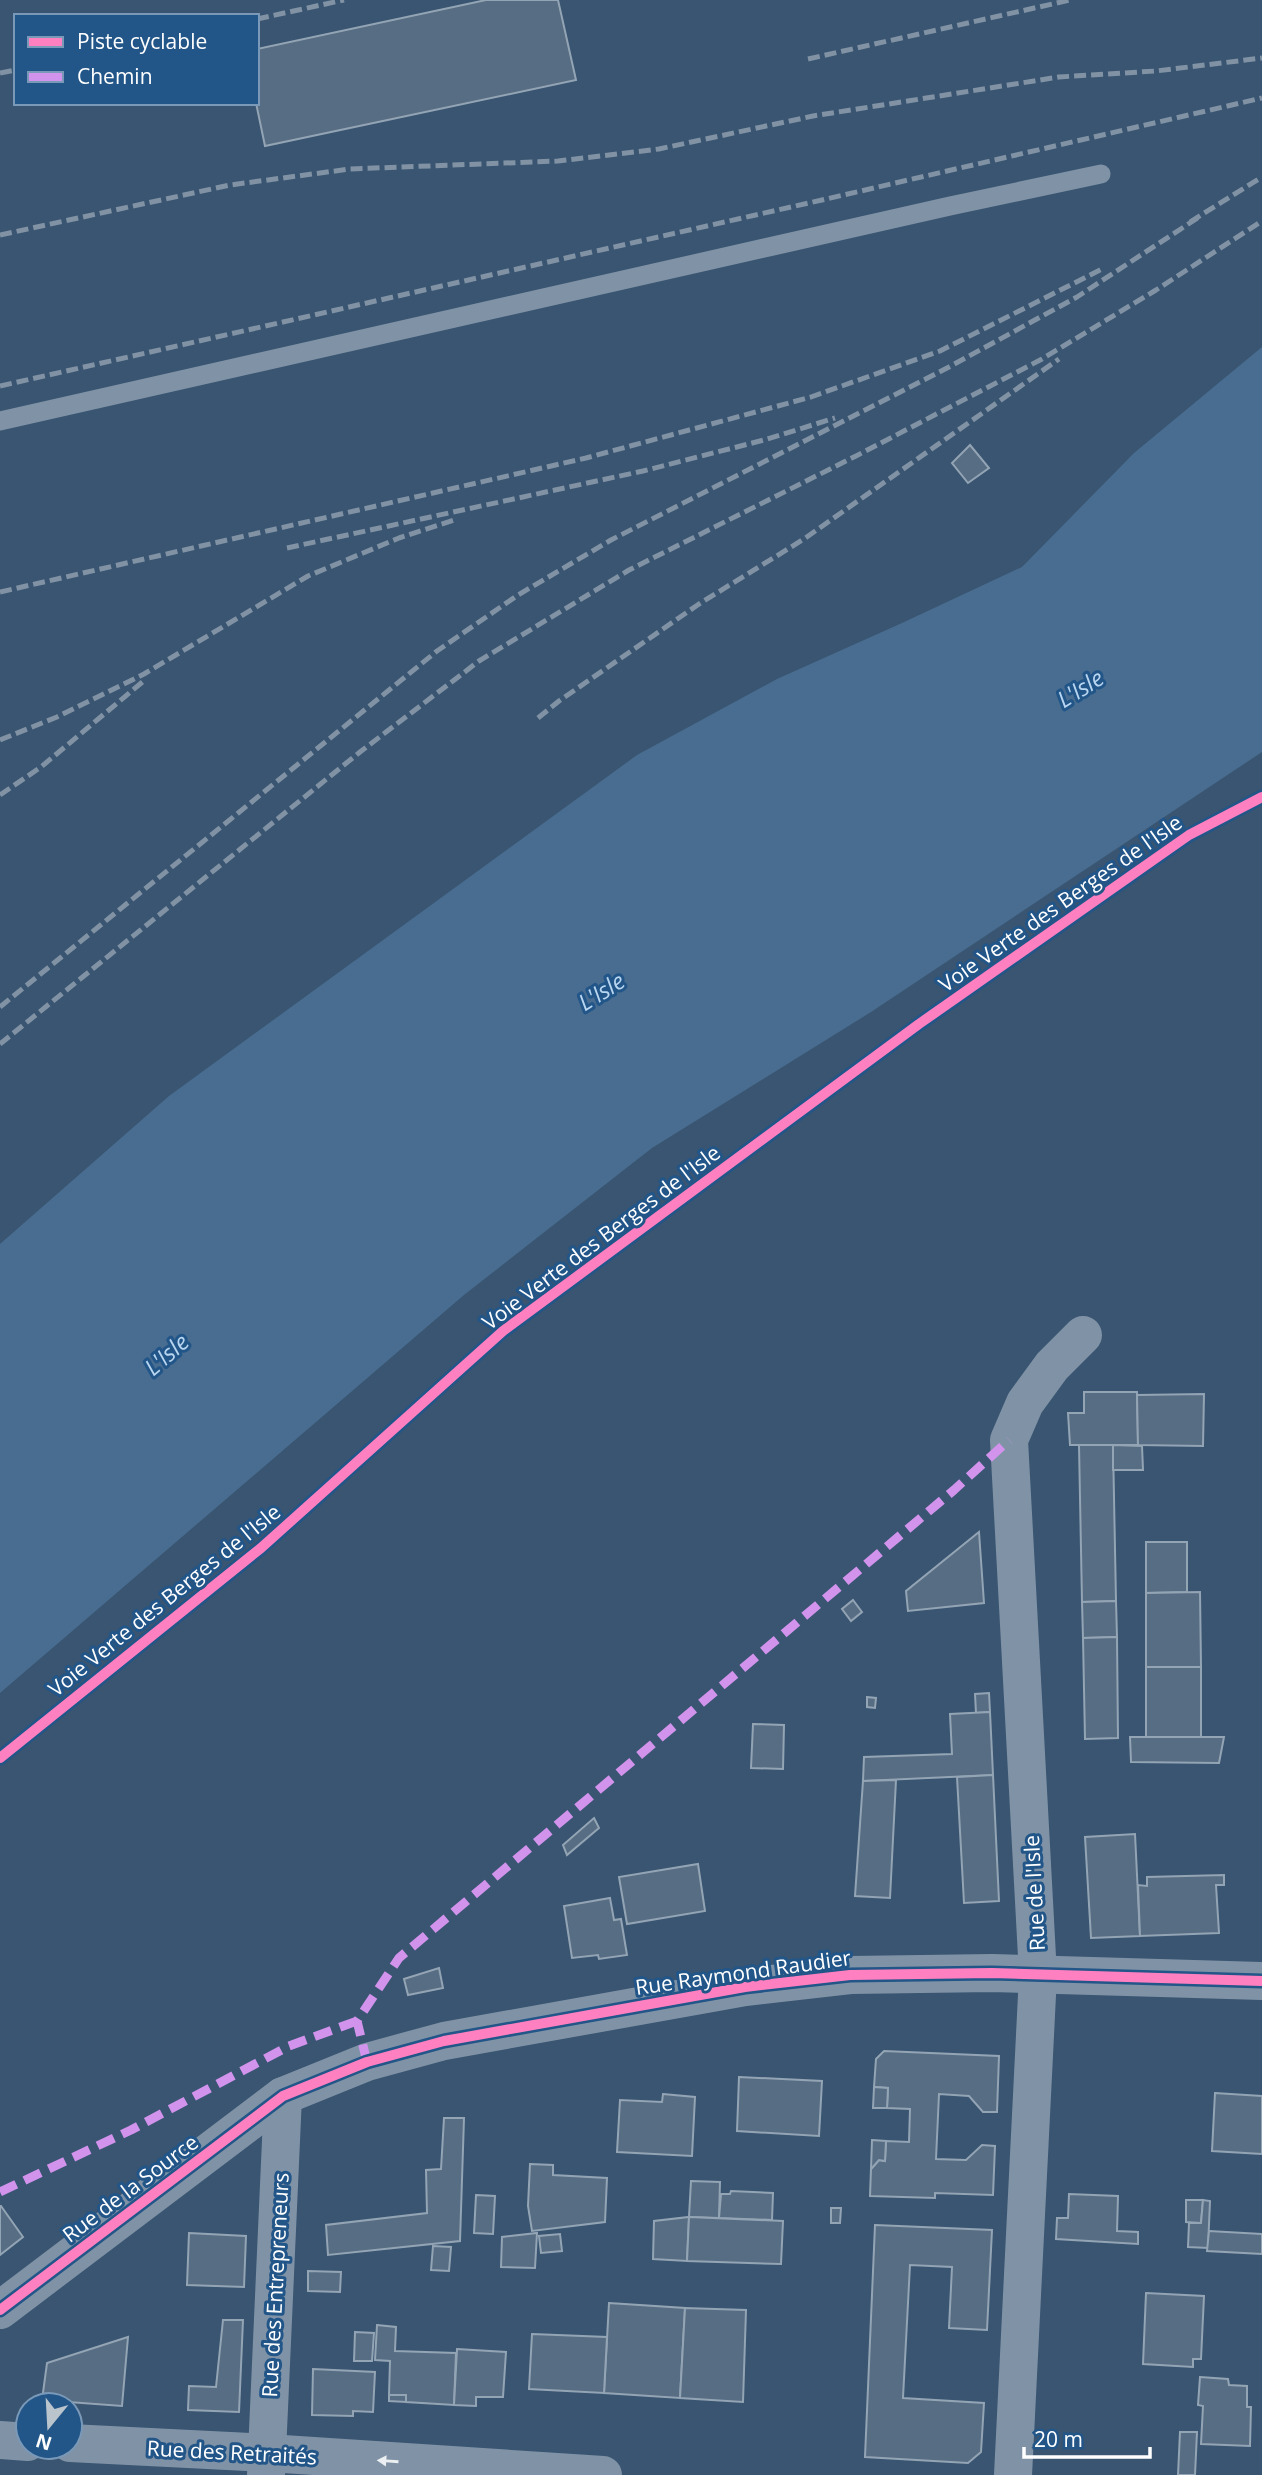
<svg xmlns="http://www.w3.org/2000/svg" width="1262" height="2475" font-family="'Open Sans',sans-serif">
<rect width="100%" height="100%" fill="#395571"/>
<polygon fill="#496d90" points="1262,347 1262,752 871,1012 652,1148 464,1295 0,1693 0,1244 169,1096 637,755 777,679 902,623 1022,567 1134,453"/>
<g fill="#576d83" stroke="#93a4b4" stroke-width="2">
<polygon points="486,0 558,0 576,80 265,146 256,103 257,49"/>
<polygon points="970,445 989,468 968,483 952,463"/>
<polygon points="1084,1392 1137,1392 1138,1445 1070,1445 1068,1413 1084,1413"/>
<polygon points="1204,1394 1203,1446 1138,1445 1137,1395"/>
<polygon points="1079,1445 1113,1445 1116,1601 1082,1602"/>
<polygon points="1113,1445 1142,1446 1143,1470 1113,1470"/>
<polygon points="979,1532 984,1603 908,1611 906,1591"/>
<polygon points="1146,1542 1187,1542 1187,1592 1146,1593"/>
<polygon points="1200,1592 1201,1667 1146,1667 1146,1593"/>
<polygon points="853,1600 862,1612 851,1621 842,1609"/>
<polygon points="1116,1601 1117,1637 1083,1638 1082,1602"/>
<polygon points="1117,1637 1118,1738 1085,1739 1083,1638"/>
<rect x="1146" y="1667" width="55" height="70"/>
<polygon points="989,1693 990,1712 976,1713 975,1694"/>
<polygon points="867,1697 876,1698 875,1708 867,1707"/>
<polygon points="990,1712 993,1775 863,1781 864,1757 952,1754 950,1714"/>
<polygon points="753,1724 784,1725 783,1769 751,1768"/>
<polygon points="1130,1737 1224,1737 1219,1763 1131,1762"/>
<polygon points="993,1775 999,1901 964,1903 957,1777"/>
<polygon points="896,1780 890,1898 855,1896 863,1781"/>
<polygon points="594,1818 599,1828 567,1855 563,1845"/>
<polygon points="1135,1834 1140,1936 1091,1938 1085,1837"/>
<polygon points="698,1864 705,1911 627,1924 619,1877"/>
<polygon points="1224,1875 1224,1885 1216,1885 1219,1933 1140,1936 1138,1885 1147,1886 1147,1877"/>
<polygon points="610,1898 614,1920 621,1919 627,1955 599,1959 598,1955 572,1958 564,1906"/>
<polygon points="439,1968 443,1988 408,1995 404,1979"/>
<polygon points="884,2051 999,2056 997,2112 983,2112 969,2096 939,2094 936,2159 966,2160 982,2145 995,2146 993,2195 935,2193 935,2198 870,2196 871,2169 879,2160 885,2161 886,2141 909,2142 910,2109 887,2108 888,2088 874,2087 876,2059"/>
<polygon points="739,2077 822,2081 819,2136 737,2131"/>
<polygon points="874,2087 888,2088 887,2108 873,2108"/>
<polygon points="1215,2093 1262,2096 1262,2154 1212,2151"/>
<polygon points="663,2094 695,2097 692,2156 617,2152 620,2100 662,2102"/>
<polygon points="444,2118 464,2118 460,2241 328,2255 326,2225 427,2213 426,2170 441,2169"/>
<polygon points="872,2140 886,2141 885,2161 879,2160 871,2169"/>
<polygon points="530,2164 553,2165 553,2175 607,2178 605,2222 532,2231 528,2206"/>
<polygon points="691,2181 720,2182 719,2218 689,2217"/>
<polygon points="731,2191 773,2193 772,2220 719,2218 721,2194 730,2194"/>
<polygon points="1069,2194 1118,2196 1117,2231 1138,2232 1138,2244 1056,2239 1057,2218 1068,2218"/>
<polygon points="476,2195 495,2196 493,2234 474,2233"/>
<polygon points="1186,2200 1203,2200 1201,2223 1186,2222"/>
<polygon points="1203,2200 1210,2201 1208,2248 1188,2247 1189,2223 1201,2223"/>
<polygon points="1,2206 23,2237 0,2255 0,2206"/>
<polygon points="831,2208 841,2208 840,2223 831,2223"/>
<polygon points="689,2217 687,2261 653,2259 654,2221"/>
<polygon points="689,2217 783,2221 781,2264 687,2261"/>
<polygon points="875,2225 992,2230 987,2330 949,2328 952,2267 910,2265 903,2398 984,2403 981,2452 968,2463 865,2457"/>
<polygon points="1209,2231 1262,2234 1262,2254 1207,2251"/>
<polygon points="189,2233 246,2236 244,2287 187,2285"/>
<polygon points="537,2233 535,2268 501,2267 502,2237"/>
<polygon points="560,2234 562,2251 541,2253 539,2236"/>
<polygon points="433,2246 451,2247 449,2271 431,2270"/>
<polygon points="308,2271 341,2272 340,2292 308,2291"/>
<polygon points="1146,2293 1204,2296 1201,2359 1193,2359 1193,2367 1143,2364"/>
<polygon points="609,2303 685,2308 680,2398 604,2393"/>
<polygon points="685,2308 746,2310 743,2402 680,2398"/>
<polygon points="223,2320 243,2320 239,2412 188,2410 189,2386 216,2387"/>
<polygon points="377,2325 396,2327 395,2351 456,2353 454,2405 406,2402 406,2395 389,2395 390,2361 375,2360"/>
<polygon points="355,2332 374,2333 372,2361 354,2361"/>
<polygon points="532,2334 607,2337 604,2393 529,2389"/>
<polygon points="128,2337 122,2406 42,2400 47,2363"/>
<polygon points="457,2349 506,2352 503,2397 476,2397 476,2406 454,2405"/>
<polygon points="313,2369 375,2372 373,2412 353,2411 353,2416 312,2415"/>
<polygon points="1200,2377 1228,2379 1229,2385 1247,2386 1247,2407 1251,2407 1250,2446 1201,2444 1203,2406 1198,2405"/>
<polygon points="389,2395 406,2395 406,2402 389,2401"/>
<polygon points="1180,2432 1197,2432 1195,2475 1178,2475"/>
</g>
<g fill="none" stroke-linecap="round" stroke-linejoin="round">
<polyline stroke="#8093a6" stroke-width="19" points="0,421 950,206 1101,174"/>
<g stroke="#8093a6" stroke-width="38">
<polyline points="0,2310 283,2096 367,2062 444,2041 745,1987 850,1975 992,1973 1262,1981"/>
<polyline points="0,2440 28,2442"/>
<polyline points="70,2443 268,2453 603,2475"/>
<polyline points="266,2475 283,2096"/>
<polyline points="1013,2475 1038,1975 1009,1440 1025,1403 1052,1366 1083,1335"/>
</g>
<g stroke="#8092a4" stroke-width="5" stroke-dasharray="12 5" stroke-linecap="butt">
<polyline points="257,19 344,0"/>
<polyline points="808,59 1070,0"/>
<polyline points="0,73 16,70"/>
<polyline points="1190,222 1262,177"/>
<polyline points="0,235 230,185 350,169 558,161 659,149 813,116 1059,77 1156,71 1262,58"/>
<polyline points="0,386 822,200 1262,98"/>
<polyline points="287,548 643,471 764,440 835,418"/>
<polyline points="0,592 586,458 811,397 940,351 1104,268"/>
<polyline points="538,718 559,701 699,604 804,539 1059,359"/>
<polyline points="0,740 57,717 144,674 308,576 399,538 454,520"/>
<polyline points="0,795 41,767 146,679"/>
<polyline points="0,1007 437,651 518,595 611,540 949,367 1077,297 1199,217"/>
<polyline points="0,1044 360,752 479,661 629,570 856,456 1042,359 1156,290 1262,221"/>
</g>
<g stroke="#d193ec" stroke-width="9" stroke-dasharray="18 9" stroke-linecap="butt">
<polyline points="367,2062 357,2021 399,1958 954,1490 1009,1440"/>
<polyline points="0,2192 131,2130 289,2046 357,2021"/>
</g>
<g stroke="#258" stroke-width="15">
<g id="cycleway">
<polyline points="0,1758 261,1548 503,1331 919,1024 1189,835 1262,797"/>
<polyline points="0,2310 283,2096 367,2062 444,2041 745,1987 850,1975 992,1973 1262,1981"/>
</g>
</g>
<use href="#cycleway" stroke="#ff80c0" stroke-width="10"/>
</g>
<defs><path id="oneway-solid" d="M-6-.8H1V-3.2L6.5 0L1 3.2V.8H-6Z" transform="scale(1.75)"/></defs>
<use fill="#eceff2" href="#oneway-solid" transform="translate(388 2461) rotate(-176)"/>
<g text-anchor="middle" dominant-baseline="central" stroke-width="6" stroke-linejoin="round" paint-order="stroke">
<g font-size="21" fill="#fff" stroke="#258">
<text transform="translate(1060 903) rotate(-35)">Voie Verte des Berges de l'Isle</text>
<text transform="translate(601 1237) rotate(-37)">Voie Verte des Berges de l'Isle</text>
<text transform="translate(164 1600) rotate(-39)">Voie Verte des Berges de l'Isle</text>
<text transform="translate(1034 1893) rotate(-93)">Rue de l'Isle</text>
<text transform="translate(743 1972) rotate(-8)">Rue Raymond Raudier</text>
<text transform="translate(130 2188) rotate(-37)">Rue de la Source</text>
<text transform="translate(275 2285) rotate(-87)">Rue des Entrepreneurs</text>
<text transform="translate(232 2452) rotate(3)">Rue des Retraités</text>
</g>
<g font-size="23" font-style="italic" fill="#b9d6f1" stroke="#258">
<text transform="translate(1080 688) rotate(-32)">L'Isle</text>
<text transform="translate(601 991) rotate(-32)">L'Isle</text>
<text transform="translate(166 1354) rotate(-41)">L'Isle</text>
</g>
</g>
<rect x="14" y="14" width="245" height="91" fill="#225588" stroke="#7a99b8" stroke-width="2"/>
<rect x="28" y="37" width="35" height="10" fill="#ff80c0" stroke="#7a99b8" stroke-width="2"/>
<text x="77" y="49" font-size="21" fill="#ffffff">Piste cyclable</text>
<rect x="28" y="72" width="35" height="10" fill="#d193ec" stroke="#7a99b8" stroke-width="2"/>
<text x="77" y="84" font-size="21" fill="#ffffff">Chemin</text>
<g transform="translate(49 2426) rotate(198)"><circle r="33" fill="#225588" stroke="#7a99b8" stroke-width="2"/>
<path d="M0-5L12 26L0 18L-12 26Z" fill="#bac4cd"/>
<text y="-10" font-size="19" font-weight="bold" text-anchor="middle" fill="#ffffff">N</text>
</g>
<path d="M1024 2447v10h126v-10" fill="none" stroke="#ffffff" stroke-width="3.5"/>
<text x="1034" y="2447" font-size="21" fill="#ffffff" stroke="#225588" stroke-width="5" paint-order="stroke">20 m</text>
</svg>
